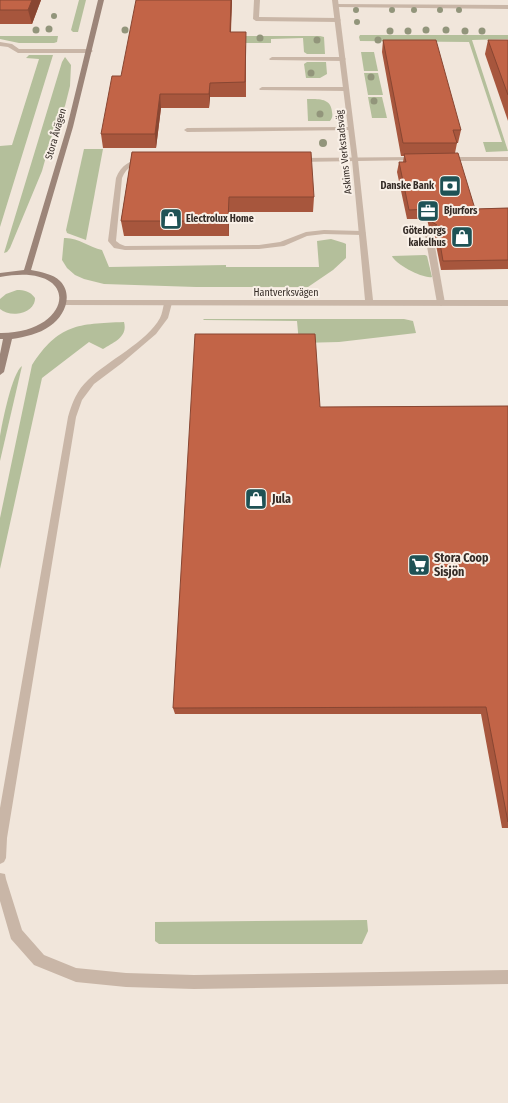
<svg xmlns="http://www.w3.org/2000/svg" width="508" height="1103" font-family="'Fira Sans Condensed',sans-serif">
<rect width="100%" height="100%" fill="#f1e6db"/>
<g fill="#b4bf9b">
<polygon points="79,0 86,0 78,32 73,32 71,30"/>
<polygon points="360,35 508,35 508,39 472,40 508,151 486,152 483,142 502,142 469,42 360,41 359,37"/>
<polygon points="0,36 58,36 57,42 54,43 19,43 0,39"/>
<polygon points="233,36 320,36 324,37 325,54 307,54 304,52 303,38 271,39 271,43 234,43"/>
<polygon points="361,52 374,52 378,71 364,71"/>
<polygon points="29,55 53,55 0,227 0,146 12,145 39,59 26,58"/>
<polygon points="65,57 71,65 70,86 65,106 54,128 42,171 10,248 7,252 4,253 62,62"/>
<polygon points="307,62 326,62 327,74 320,78 306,78 304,64"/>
<polygon points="364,73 378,73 383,95 368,95"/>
<polygon points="368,97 382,97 387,118 372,118"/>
<path d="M307,99c12,0 24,-1 25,13 1,4 0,6 -2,9h-22z"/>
<polygon points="84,149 103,149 86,240 67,233 66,230"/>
<path d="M64,238c13,-1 25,9 38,12l7,17 117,-2v2h93l-2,-26 14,-2 13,4 2,1v14l-13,12 -25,17h-112l-92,-3 -20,-5 -9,-4 -8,-7 -5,-8z"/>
<path d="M425,255l2,1 5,21c-9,2 -37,-13 -40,-21z"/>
<path d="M17,290c7,0 13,1 18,8 0,16 -25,20 -35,11v-10l6,-5z"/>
<polygon points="204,319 404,319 413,321 416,333 339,342 299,343 297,321 203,320 200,323"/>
<path d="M124,322c4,15 -10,20 -21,27l-14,-7 -47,36 -42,191v-51l32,-153c27,-41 45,-41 92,-43z"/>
<path d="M22,366l-22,95c0,-8 0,-17 0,-25 2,-13 12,-63 22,-70z"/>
<polygon points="367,920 368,931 362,944 159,944 155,941 155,922"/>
</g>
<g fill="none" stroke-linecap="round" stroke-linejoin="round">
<g fill="#c9b6a7" fill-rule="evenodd">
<polygon points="254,0 260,0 259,17 338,18 341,20 338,22 256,21 253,19"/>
<polygon points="334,4 508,5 508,9 336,7 334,6"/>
<polygon points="0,42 12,44 19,49 90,49 93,51 90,53 18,53 8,47 0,46"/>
<polygon points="272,57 343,57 346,59 343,61 270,60 269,59"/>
<polygon points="262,87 346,87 349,89 346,91 260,90 259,89"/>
<polygon points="351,127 354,129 353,130 187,132 184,130 187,128"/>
<polygon points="416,157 419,159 418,160 298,162 295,160 298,158"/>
<polygon points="508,157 508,161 448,161 445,159 448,157"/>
<path d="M144,158l3,2 -1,1c-12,3 -19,5 -24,17l-6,63 4,3 5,2 134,-1 21,-3 26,-10 18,-2 38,1 4,2 -4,2 -38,-1 -17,2 -23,10 -25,3 -134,1 -11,-2 -6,-7 8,-63c5,-13 14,-18 28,-20z"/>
<polygon points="426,233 429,233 433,235 445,303 441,306 437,303 425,235"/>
<path d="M168,300l4,3 -4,15 -12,16 -34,29 -28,21 -12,16 -6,17 -69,421 -1,20 -2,4 -4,2v-56l68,-391c4,-14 9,-27 20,-37 19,-19 59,-38 72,-62 2,-4 3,-10 4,-15z"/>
<polygon points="0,873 5,874 6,879 22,930 44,955 76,968 126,973 194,975 508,970 508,984 194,989 126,987 76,982 34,965 11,939 0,901"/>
</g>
<polygon fill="#c9b6a7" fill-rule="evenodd" points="332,0 338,0 358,160 373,300 508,300 508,306 60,305 60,301 63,300 365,300 352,160"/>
<path fill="#9c8579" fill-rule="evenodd" d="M98,0h6l-31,127 -42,143c10,2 22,4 29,11 14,14 4,36 -10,45 -11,8 -25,11 -38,13l-8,33 -4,3v-21l3,-15h-3v-6c74,1 84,-72 0,-56v-4l24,-3 43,-143z"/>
</g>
<g fill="#92957b">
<circle cx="356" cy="10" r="3"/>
<circle cx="392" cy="10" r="3"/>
<circle cx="414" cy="10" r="3"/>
<circle cx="440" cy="10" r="3"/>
<circle cx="459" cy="10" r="3"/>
<circle cx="54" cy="16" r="3"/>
<circle cx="357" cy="22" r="3"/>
<circle cx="49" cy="29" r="3.5"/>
<circle cx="36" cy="30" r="3.5"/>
<circle cx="125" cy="30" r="3.5"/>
<circle cx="426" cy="30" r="3.5"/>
<circle cx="446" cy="30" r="3.5"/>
<circle cx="390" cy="31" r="3.5"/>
<circle cx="408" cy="31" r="3.5"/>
<circle cx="465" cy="31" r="3.5"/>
<circle cx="482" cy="31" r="3.5"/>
<circle cx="260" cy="38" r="3.5"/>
<circle cx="317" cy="40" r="3.5"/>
<circle cx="378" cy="40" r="3.5"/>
<circle cx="311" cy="73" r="3.5"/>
<circle cx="371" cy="77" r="3.5"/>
<circle cx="374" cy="101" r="3.5"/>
<circle cx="320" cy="114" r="3.5"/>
<circle cx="323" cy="143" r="4"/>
</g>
<g fill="#a7563d">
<polygon points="0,0 41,0 32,24 0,24"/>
<polygon points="232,0 231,32 246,46 246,97 210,97 209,108 161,108 156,148 103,148 101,134"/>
<polygon points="383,40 461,130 458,143 457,143 455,153 475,209 508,208 508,269 441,270 434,235 430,232 427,219 407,219 397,172 399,162 403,162 404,156 401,156 382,52"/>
<polygon points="488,40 508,40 508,121 485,54"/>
<polygon points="132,152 314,197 313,212 229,212 229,236 124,236 121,221"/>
<polygon points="508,406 508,828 502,828 481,714 175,714 173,708 320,407"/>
</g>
<g fill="#884632">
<polygon points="32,0 41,0 32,24 28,10"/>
<polygon points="231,0 232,0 230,46 230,32"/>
<polygon points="210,83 210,97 209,108 209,94"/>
<polygon points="160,94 161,108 156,148 155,134"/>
<polygon points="229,197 229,236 228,221"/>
</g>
<g fill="#c26447" stroke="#884632">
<polygon points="0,0 32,0 28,10 0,10"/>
<polygon points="136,0 231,0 230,32 246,32 245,82 210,83 209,94 160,94 155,134 101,134 112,76 121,76"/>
<polygon points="383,40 436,40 461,130 453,130 457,143 403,143"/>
<polygon points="488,40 508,40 508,95"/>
<polygon points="132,152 311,152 314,197 229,197 228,221 121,221"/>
<polygon points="458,153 475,209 508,208 508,260 443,261 437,225 432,222 429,209 409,210 399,162 406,162 404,154"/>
<polygon points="195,334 315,334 320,407 508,406 508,822 486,707 173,708"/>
</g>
<defs>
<g id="bank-square" transform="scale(1.15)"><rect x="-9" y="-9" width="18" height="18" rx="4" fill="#1e5255" stroke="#f9f0e7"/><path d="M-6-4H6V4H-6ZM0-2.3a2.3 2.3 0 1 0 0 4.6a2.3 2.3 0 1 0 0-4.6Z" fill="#fff"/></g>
<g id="office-square" transform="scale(1.15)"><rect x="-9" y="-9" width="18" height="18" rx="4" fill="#1e5255" stroke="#f9f0e7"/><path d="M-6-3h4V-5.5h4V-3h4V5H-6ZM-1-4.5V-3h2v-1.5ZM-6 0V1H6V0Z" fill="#fff"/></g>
<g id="shop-square" transform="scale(1.15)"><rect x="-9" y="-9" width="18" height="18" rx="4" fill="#1e5255" stroke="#f9f0e7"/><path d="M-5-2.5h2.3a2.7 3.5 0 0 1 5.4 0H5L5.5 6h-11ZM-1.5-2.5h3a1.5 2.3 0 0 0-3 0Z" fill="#fff"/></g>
<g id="supermarket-square" transform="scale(1.15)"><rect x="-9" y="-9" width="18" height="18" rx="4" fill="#1e5255" stroke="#f9f0e7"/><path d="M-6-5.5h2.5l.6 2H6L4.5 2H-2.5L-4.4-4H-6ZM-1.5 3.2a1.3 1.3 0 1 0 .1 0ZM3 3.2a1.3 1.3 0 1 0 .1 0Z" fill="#fff"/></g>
</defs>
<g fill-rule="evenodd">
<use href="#bank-square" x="450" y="186"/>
<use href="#office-square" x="428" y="211"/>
<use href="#shop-square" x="171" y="219"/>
<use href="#shop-square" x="462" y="237"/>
<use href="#shop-square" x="256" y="499"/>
<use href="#supermarket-square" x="419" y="565"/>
</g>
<g text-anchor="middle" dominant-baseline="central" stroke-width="4" stroke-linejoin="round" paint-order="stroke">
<g font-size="10" fill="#352c27" stroke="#f9f0e7">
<text transform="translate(56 134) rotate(-74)">Stora Åvägen</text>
<text transform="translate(344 152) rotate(-96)">Askims Verkstadsväg</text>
<text x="286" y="293">Hantverksvägen</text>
</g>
<g font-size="10" font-weight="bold" fill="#352c27" stroke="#f9f0e7" text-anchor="end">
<text x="434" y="186">Danske Bank</text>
<text x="444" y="211" text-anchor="start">Bjurfors</text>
<text x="186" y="219" text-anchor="start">Electrolux Home</text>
<text x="446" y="231">Göteborgs<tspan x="446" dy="12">kakelhus</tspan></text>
</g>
<g font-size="12" font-weight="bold" fill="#352c27" stroke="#f9f0e7" text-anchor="start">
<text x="272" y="499">Jula</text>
<text x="434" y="558">Stora Coop<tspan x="434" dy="14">Sisjön</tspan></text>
</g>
</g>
</svg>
